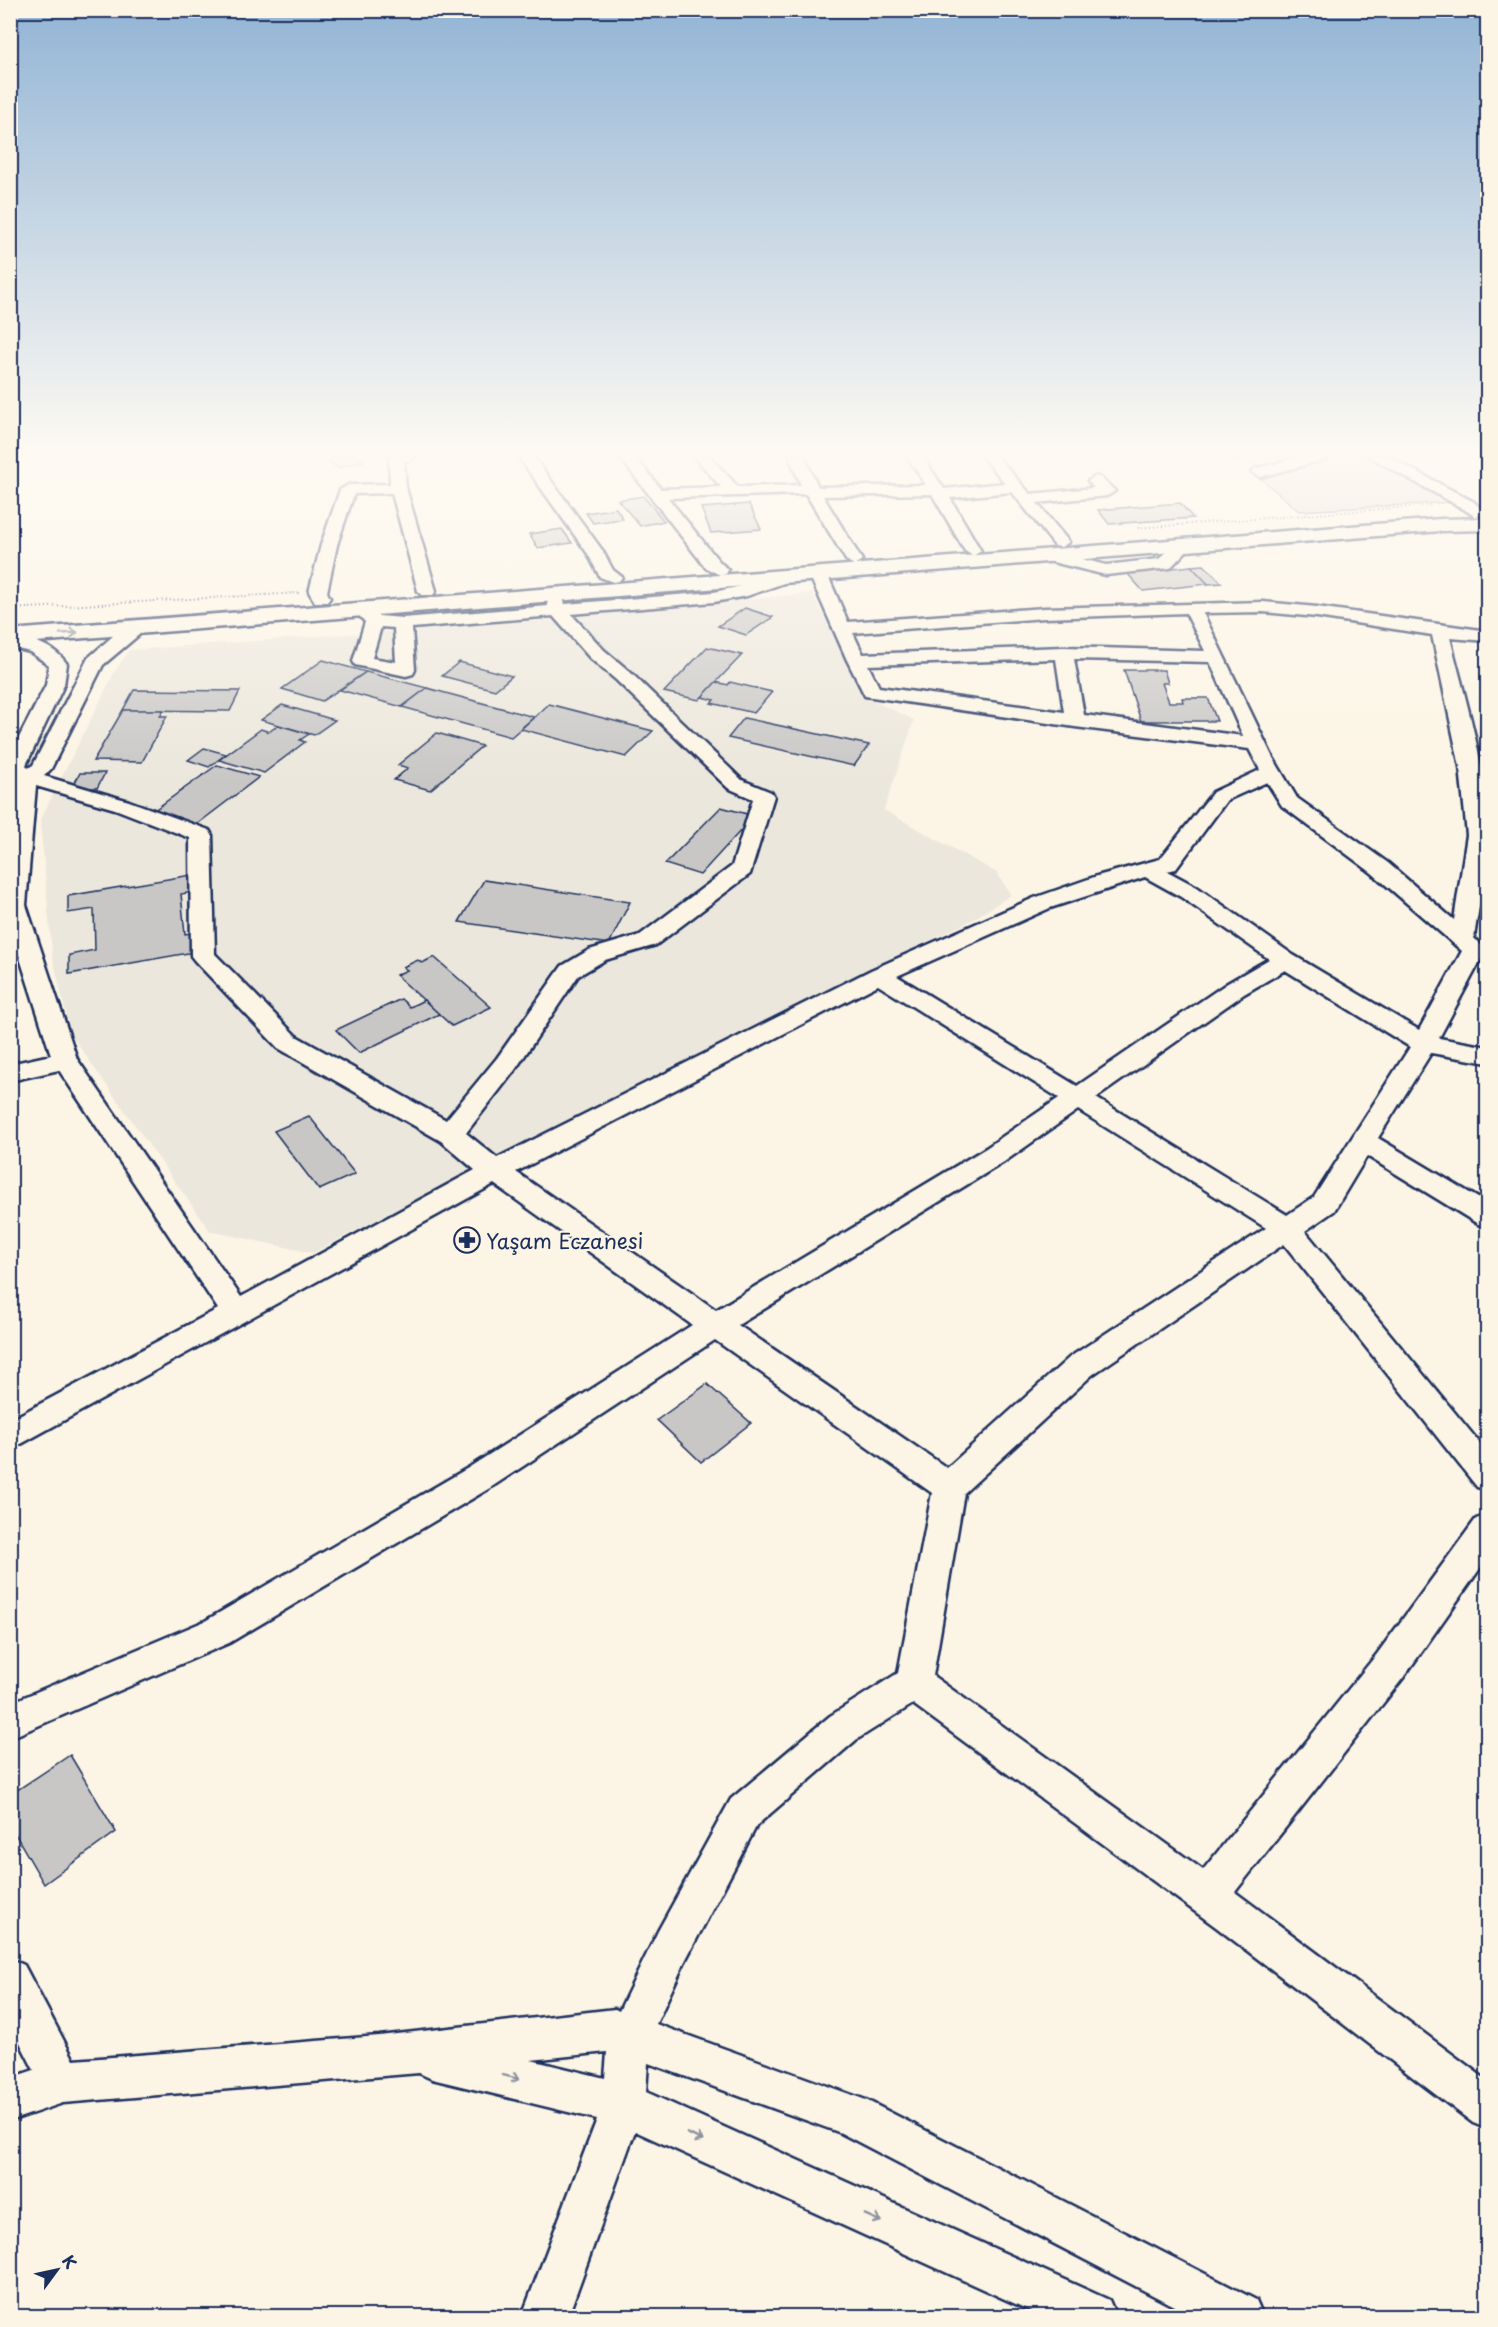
<svg xmlns="http://www.w3.org/2000/svg" width="1498" height="2327" font-family="'Playpen Sans',sans-serif">
<rect width="100%" height="100%" fill="#fcf5e5"/>
<filter id="ink" filterUnits="userSpaceOnUse"><feTurbulence type="fractalNoise" baseFrequency=".0167" numOctaves="2"/><feDisplacementMap in="SourceGraphic" scale="12" xChannelSelector="R" yChannelSelector="G"/><feConvolveMatrix kernelMatrix="1 2 1 2 8 2 1 2 1" color-interpolation-filters="sRGB"/></filter>
<g filter="url(#ink)">
<polygon fill="#ece7dc" points="812,593 864,696 914,720 884,810 997,873 1011,895 972,920 801,1003 528,1141 313,1253 210,1231 71,1035 52,954 40,820 114,673 129,650 542,620"/>
<g fill="#dfdbd4" stroke="#7d8599" stroke-width="1.5">
<path d="M1219,456h92c-40,11 -52,14 -92,0z"/>
<polygon points="1334,456 1363,456 1397,470 1455,502 1299,511 1257,475"/>
</g>
<g fill="#c8c7c6" stroke="#1b2f5e" stroke-width="1.5">
<polygon points="346,456 356,456 363,461 338,468 328,461"/>
<polygon points="643,496 664,521 640,526 618,500"/>
<polygon points="1180,503 1193,518 1109,524 1098,510"/>
<polygon points="749,504 761,529 711,533 701,508"/>
<polygon points="616,508 623,519 593,523 586,513"/>
<polygon points="562,529 572,543 538,548 529,534"/>
<polygon points="1204,565 1222,583 1208,584 1191,566"/>
<polygon points="1191,566 1208,584 1143,591 1127,573"/>
<polygon points="745,608 773,617 746,635 718,626"/>
<polygon points="707,647 742,655 699,700 664,692"/>
<polygon points="323,660 366,672 322,701 282,689"/>
<polygon points="459,662 512,676 495,690 442,676"/>
<polygon points="1124,670 1164,670 1168,683 1162,683 1169,702 1183,702 1182,698 1208,698 1217,721 1141,721"/>
<polygon points="366,672 427,688 402,707 340,690"/>
<polygon points="716,682 728,685 730,682 772,692 754,713 711,703 714,700 702,697"/>
<polygon points="427,688 534,717 511,737 402,707"/>
<polygon points="134,690 240,691 230,711 123,710"/>
<polygon points="549,704 653,731 626,757 521,729"/>
<polygon points="282,705 335,720 314,735 261,720"/>
<polygon points="123,710 163,710 160,716 167,716 142,762 93,761"/>
<polygon points="744,718 869,745 854,766 728,738"/>
<polygon points="278,725 309,734 300,740 305,742 264,773 219,760 261,729 269,732"/>
<polygon points="437,733 482,746 430,790 394,780 408,768 398,765"/>
<polygon points="204,748 226,754 209,767 188,760"/>
<polygon points="217,765 259,777 196,825 153,811"/>
<polygon points="80,773 105,773 97,788 72,788"/>
<polygon points="721,807 754,816 700,875 665,864"/>
<polygon points="191,875 193,892 181,894 185,934 198,932 200,951 69,974 69,955 95,950 94,909 68,913 68,896"/>
<polygon points="484,880 630,902 609,944 459,922"/>
<polygon points="434,957 491,1007 452,1026 396,975 407,970 403,967 418,960 422,963"/>
<polygon points="401,999 410,1007 424,1000 439,1014 359,1053 336,1030"/>
<polygon points="309,1116 355,1174 319,1190 274,1131"/>
<polygon points="707,1384 751,1423 701,1462 657,1420"/>
<polygon points="70,1755 116,1832 44,1884 10,1825 10,1795"/>
</g>
<g fill="none" stroke-linecap="round" stroke-linejoin="round">
<g stroke="#1b2f5e" stroke-width="4">
<polygon id="lane" points="1485,502 1488,502 1486,514 1480,514 1479,512"/>
</g>
<g stroke="#1b2f5e" stroke-width="5">
<g id="street">
<polygon points="389,456 415,456 413,459 404,461 406,488 436,591 433,595 421,595 418,591 392,493 354,494 337,545 327,592 330,598 327,602 315,602 309,592 321,545 340,490 348,485 390,484"/>
<polygon points="518,456 533,456 602,550 613,570 622,577 619,581 613,582 600,577 588,554"/>
<polygon points="619,456 634,456 661,489 721,487 694,456 709,456 738,487 801,485 789,456 804,456 818,487 926,485 907,456 922,456 944,489 1005,483 982,456 997,456 1030,494 1094,488 1088,481 1096,476 1101,478 1115,491 1107,496 1037,503 1069,542 1061,547 1055,546 1012,492 950,498 981,551 973,556 965,551 932,494 823,496 862,560 854,565 846,560 806,494 668,498 718,560 728,570 726,574 720,575 706,568"/>
<polygon points="1304,456 1329,456 1327,459 1260,477 1252,472 1255,469"/>
<polygon points="1368,456 1387,456 1474,502 1484,512 1476,517 1462,508"/>
<polygon points="1184,540 1192,545 1170,568 1106,575 1040,559 1038,555 1046,550 1106,565 1159,559 1178,541"/>
<path d="M819,571l6,1 3,4 20,46 197,-14 218,-6 54,5 171,24v10l-38,-3c15,61 36,126 38,190 1,36 -9,74 -14,110l12,12 -47,88 49,9v16l-57,-10 -53,85 110,66v23l-10,-3 -111,-68 -33,55 -29,20 183,222v37l-11,-3 -193,-243 -192,131 -128,118 -31,183 270,194 174,-216 99,-135 12,-4v42l-85,121 -168,214 253,189v48l-15,-6 -257,-196 -303,-223 -57,36 -99,85 -71,134 -30,65 210,76 390,200 7,16h-70l-352,-183 -193,-70 -2,29 463,208 7,16h-74l-407,-185 -67,185h-46l75,-197 -165,-40 -13,-6 -356,30 -53,18v-43l24,-8 -24,-47v-64l14,6 50,95 305,-24 236,-27 4,2 39,-80 73,-132 99,-83 68,-43 34,-180 -217,-153 -225,148 -261,155 -219,95v-35l195,-82 263,-153 224,-143 -198,-141 -473,260 -11,4v-28l208,-111 -159,-239 -49,11v-17l41,-9 -41,-128v-94l5,-49h-5v-29l36,-70 3,-20 -19,-13 -20,-5v-11c22,3 44,9 57,28l-3,21 -38,80 2,3 5,-3 55,-107 26,-23 18,-11h12l3,4 -44,37 -52,104 -7,7 85,25 80,29 3,5 3,119 81,82 150,84 51,-62 65,-92 27,-16 51,-15 92,-69 21,-67 -25,-11 -113,-109 -25,-21 -37,-42 -141,12 3,42 -2,4 -7,2 -51,-11 -2,-4 12,-39 -11,-12 3,-4c11,-2 15,3 22,10l24,2 145,-12 -2,-10 3,-4h12l4,12 149,-12 23,-5 41,-13 6,1 3,4 -3,4 -37,13 -33,6 -143,12 33,36 25,21 113,109 29,12 3,4 -24,78 -94,71 -51,15 -27,16 -63,94 -49,63 31,25 374,-188 163,-72 63,-22 63,-17 53,-67 47,-22 -11,-21 -174,-22 -210,-31 -18,-36 -37,-84 3,-4zM1263,612l54,5 115,18 28,132 7,68 -13,85 -66,-57 -91,-65 -25,-42 -69,-143zM1186,613l19,38 -141,-4 -201,7 -10,-21 192,-15zM381,627l13,1 2,34 -24,-4zM1056,659l8,53 -185,-25 -11,-22zM1074,659l136,3 33,74 -159,-21zM1267,782l15,24 90,67 90,78 -43,79 -126,-75 -96,-68 -30,-16 9,-2 51,-69zM36,786l79,23 75,29 1,118 4,5 83,87 163,93 34,29 -234,127 -164,-238 -51,-154zM1145,877l36,20 88,62 -43,25 -149,102 -180,-110 153,-68zM1285,970l125,77 -96,150 -27,18 -191,-117 148,-104zM878,985l181,113 -73,50 -270,162 -200,-138zM1078,1110l188,118 -196,129 -123,111 -209,-143 266,-163zM607,2052l-2,26 -74,-18z"/>
</g>
</g>
<g stroke="#1b2f5e" stroke-width="5">
<polygon id="highway" points="1488,518 1488,530 1441,531 10,644 10,630 1441,519"/>
</g>
<g stroke="#1b2f5e" stroke-width="2" stroke-dasharray="1 3" stroke-linecap="butt">
<polyline points="1138,528 1433,505"/>
<polyline points="10,609 299,593"/>
</g>
<use href="#lane" fill="#fcf5e5" fill-rule="evenodd"/>
<use href="#street" fill="#fcf5e5" fill-rule="evenodd"/>
<use href="#highway" fill="#fcf5e5" fill-rule="evenodd"/>
</g>
<defs><path id="oneway-shaft" d="M-6 0H5M1.5-3L5.5 0L1.5 3" fill="none" stroke-width="1.6" stroke-linecap="round" stroke-linejoin="round" transform="scale(1.5)"/></defs>
<g stroke="#8c92a2">
<use href="#oneway-shaft" transform="translate(69 633) rotate(-4)"/>
<use href="#oneway-shaft" transform="translate(511 2077) rotate(14)"/>
<use href="#oneway-shaft" transform="translate(695 2137) rotate(25)"/>
<use href="#oneway-shaft" transform="translate(873 2218) rotate(24)"/>
</g>
</g>
<linearGradient id="sky" x2="0" y2="1"><stop stop-color="#92b4d5"/><stop offset="0.58" stop-color="#fefaf3"/><stop offset="1" stop-color="#fefaf3" stop-opacity="0"/></linearGradient>
<rect width="1498" height="782" fill="url(#sky)"/>
<defs>
<g id="pharmacy-ring" transform="scale(1.35)"><circle r="9.5" fill="#fcf5e5" stroke="#1b2f5e" stroke-width="1.5"/><path d="M-2-6h4v4h4v4h-4v4h-4v-4h-4v-4h4Z" fill="#1b2f5e"/></g>
</defs>
<g fill-rule="evenodd">
<use href="#pharmacy-ring" x="467" y="1240"/>
</g>
<g text-anchor="middle" dominant-baseline="central" stroke-width="4.5" stroke-linejoin="round" paint-order="stroke">
<g font-size="21" fill="#1b2f5e" stroke="#fcf5e5" text-anchor="start">
<text x="486" y="1240">Yaşam Eczanesi</text>
</g>
</g>
<rect width="1498" height="2327" fill="none" stroke="#fcf5e5" stroke-width="36"/>
<rect x="18" y="18" width="1462" height="2291" fill="none" stroke="#1b2f5e" stroke-width="2" filter="url(#ink)"/>
<g transform="translate(57 2270) rotate(57)" stroke="#fcf5e5" stroke-width="4.5" paint-order="stroke">
<path d="M0-4.5L10 22L0 15L-10 22Z" fill="#1b2f5e"/>
<text y="-9" font-size="16" font-weight="bold" text-anchor="middle" fill="#1b2f5e">K</text>
</g>
</svg>
